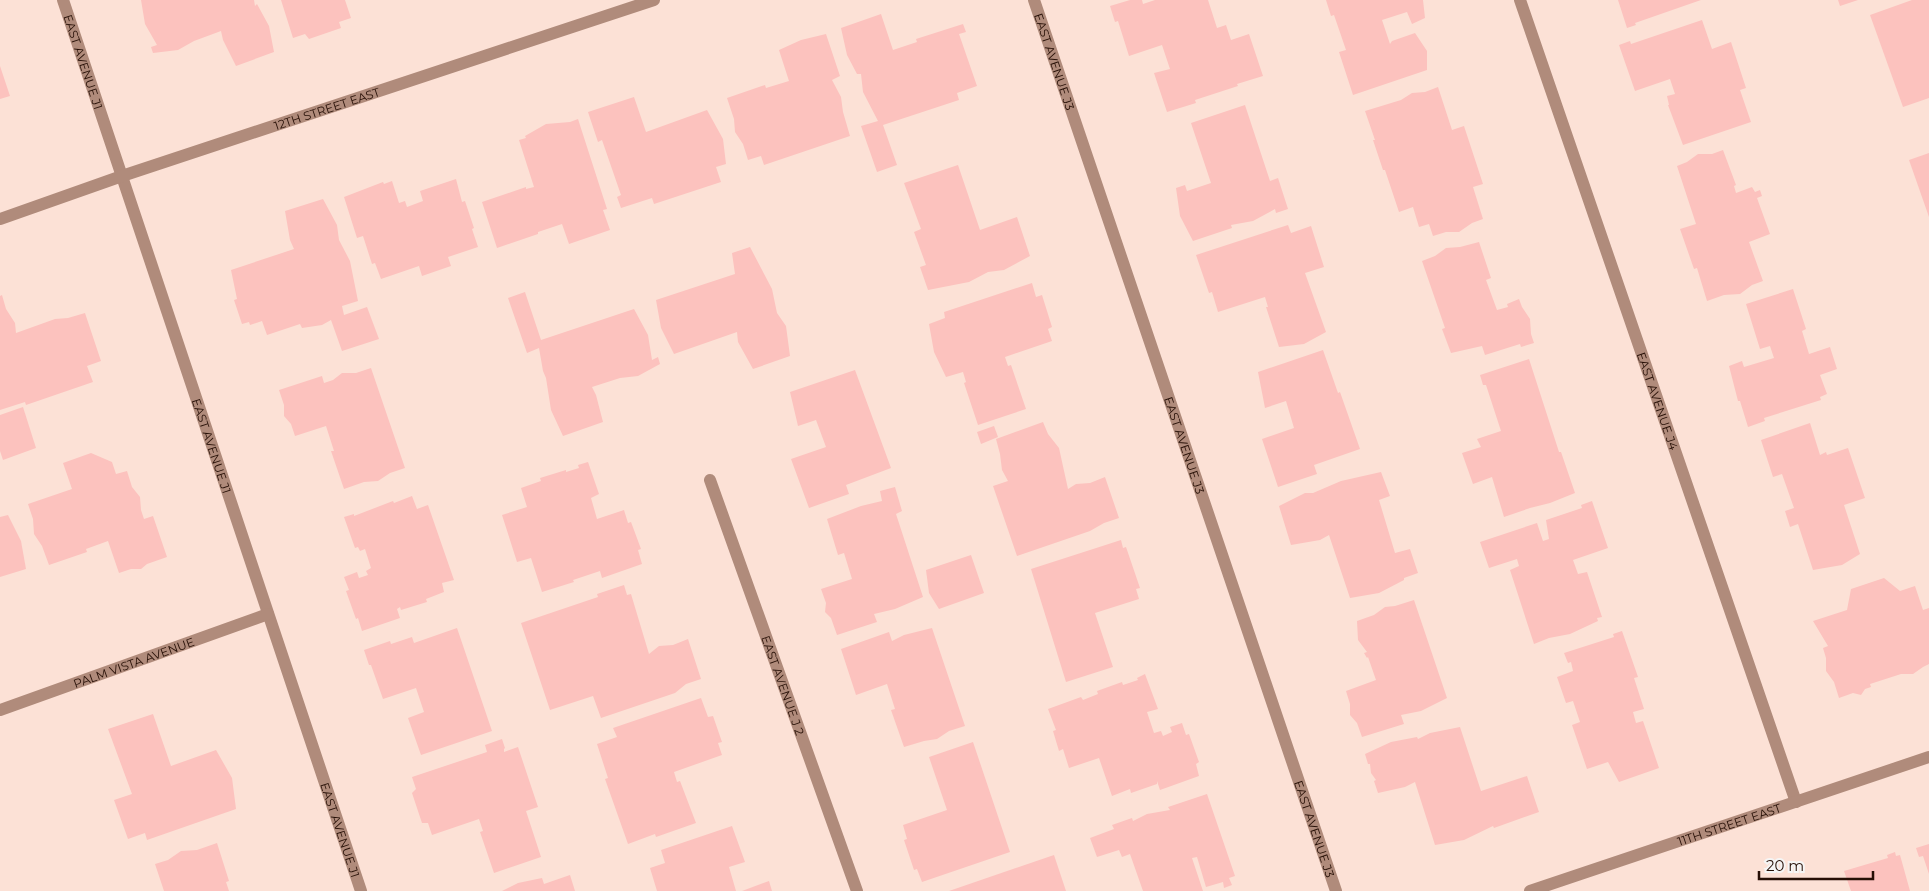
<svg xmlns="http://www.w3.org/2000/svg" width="1929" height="891" font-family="Montserrat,sans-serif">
<rect width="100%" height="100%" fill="#fce1d6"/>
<g fill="#fcc2be">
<polygon points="141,0 254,0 255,6 257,4 269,26 274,52 236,66 223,40 221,31 194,41 178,50 153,53 151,47 157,45 145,24"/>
<polygon points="281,0 345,0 351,18 339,22 341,28 309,39 305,34 293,38"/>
<polygon points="1130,0 1142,0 1143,4 1155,0 1208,0 1217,28 1226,25 1231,40 1249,34 1263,76 1237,84 1238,86 1195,100 1196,103 1167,112 1154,73 1170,69 1162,45 1129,56 1118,21 1115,22 1110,6"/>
<polygon points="1326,0 1423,0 1425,18 1412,24 1407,12 1382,20 1390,44 1392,41 1415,33 1427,51 1427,70 1353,95 1339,52 1346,50 1334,15 1331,16"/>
<polygon points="1618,0 1701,0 1635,23 1636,25 1627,28"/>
<polygon points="1838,0 1858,0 1840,6"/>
<polygon points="1912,0 1929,0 1929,98 1903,107 1870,15"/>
<polygon points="881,14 893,50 917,42 916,39 963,24 966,32 959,34 977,86 957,93 959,100 883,125 897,165 877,172 861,126 878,121 863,92 861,74 857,74 847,55 841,28"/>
<polygon points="1702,20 1712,49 1731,42 1746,88 1740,90 1751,122 1683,145 1668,105 1669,105 1667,96 1675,94 1670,79 1635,91 1619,45 1630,41 1631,44"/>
<polygon points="826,34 840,76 832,80 841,97 843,112 850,136 764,165 761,156 748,160 743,144 735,132 734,119 727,98 765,85 766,88 789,81 779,50 801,40"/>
<polygon points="0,66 10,96 0,99"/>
<polygon points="1438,87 1452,130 1464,126 1483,184 1473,187 1483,219 1472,223 1459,232 1446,232 1433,236 1429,224 1419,227 1413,207 1399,212 1385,170 1383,170 1373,140 1375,140 1365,111 1401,100 1412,93 1425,92"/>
<polygon points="634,97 646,132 707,110 723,139 726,164 716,167 721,182 654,204 652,198 621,208 617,197 621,195 602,140 598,142 588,112"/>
<polygon points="1245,105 1270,181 1278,178 1288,209 1276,213 1275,209 1253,221 1231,225 1232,228 1193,241 1180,216 1176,188 1185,185 1187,191 1211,183 1191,123"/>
<polygon points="578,119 607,209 603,210 610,230 569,244 562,224 538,232 538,234 497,248 482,202 526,187 526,189 534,187 519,140 526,138 525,136 546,124 570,122"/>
<polygon points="1723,150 1736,185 1734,186 1736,193 1752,187 1755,192 1760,190 1762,196 1757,198 1770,234 1749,242 1763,281 1752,285 1740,294 1724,295 1707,301 1697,268 1694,269 1680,229 1696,224 1677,166 1687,162 1698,154 1712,154"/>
<polygon points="1929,153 1929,217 1909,160"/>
<polygon points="958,165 980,230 1017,217 1030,256 1004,270 988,272 969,282 928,290 920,267 926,265 914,232 921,229 904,183"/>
<polygon points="456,179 462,202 465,201 474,228 472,229 478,247 448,257 451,266 422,276 419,266 381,279 375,263 372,264 363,236 357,238 344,197 383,182 384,184 392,181 399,203 405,201 407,207 423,201 420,191"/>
<polygon points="323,199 337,225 339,240 350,261 358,301 342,306 344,315 367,307 379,339 342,351 331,320 322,325 302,328 300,324 267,335 262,321 250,325 249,322 242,324 234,300 237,299 231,270 294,249 290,240 285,211"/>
<polygon points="1288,225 1291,233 1311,226 1324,267 1305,273 1326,332 1304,344 1279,347 1266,307 1268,307 1265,297 1218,312 1212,292 1209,293 1196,255"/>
<polygon points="1479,242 1491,278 1486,280 1497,310 1508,307 1507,304 1519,299 1522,307 1530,319 1531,334 1534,343 1521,347 1520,344 1485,355 1482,346 1451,353 1442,329 1445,328 1422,261 1435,256 1446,248 1460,247"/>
<polygon points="750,247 772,289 777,313 786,326 790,356 753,369 738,342 737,332 674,354 661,328 656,300 735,274 732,253"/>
<polygon points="1032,283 1036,297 1042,295 1052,327 1048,329 1052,341 1005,357 1008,366 1011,365 1026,409 978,425 964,383 966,382 963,372 946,377 934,352 929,324 945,318 944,312"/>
<polygon points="1793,289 1806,329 1802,331 1809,354 1830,347 1837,369 1820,375 1827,394 1820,397 1821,400 1764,418 1765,421 1748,427 1740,401 1738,401 1729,366 1742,361 1744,367 1774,358 1770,346 1760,349 1746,304"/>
<polygon points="525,292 541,340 634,309 648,335 652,360 658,357 660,364 638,376 620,378 592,387 596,395 603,422 563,436 551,410 546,378 543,371 539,348 527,353 508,298"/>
<polygon points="2,295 6,309 15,323 16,333 55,319 68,318 85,313 101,361 87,366 93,382 26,405 25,402 0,410 0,296"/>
<polygon points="1323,350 1338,393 1340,392 1360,449 1314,465 1317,474 1278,487 1262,439 1294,428 1286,401 1265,408 1258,372"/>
<polygon points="1529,359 1559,452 1561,452 1575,493 1550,503 1530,508 1504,517 1492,477 1473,484 1462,453 1481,447 1477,439 1501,431 1486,385 1483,385 1480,375"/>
<polygon points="371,368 405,468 390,473 378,481 364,482 344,489 331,451 334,451 326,426 295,436 291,424 284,416 284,405 279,390 322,376 324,383 333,380 342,373 356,373"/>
<polygon points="855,370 891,468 846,485 849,494 809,508 791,459 826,447 816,420 798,426 790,392"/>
<polygon points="23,407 36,448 3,460 0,451 0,415"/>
<polygon points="1043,422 1048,434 1059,448 1068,489 1076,484 1090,483 1105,477 1119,518 1104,523 1090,531 1017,556 993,486 1008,481 1002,470 1000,454 996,439"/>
<polygon points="1810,423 1820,455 1826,452 1827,455 1848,448 1865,498 1844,505 1860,554 1842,565 1813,570 1798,524 1790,527 1785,511 1794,508 1782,474 1773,477 1761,440"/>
<polygon points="994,426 998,437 981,444 977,432"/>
<polygon points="91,453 112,462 116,474 127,471 132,487 140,497 141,510 144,519 153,516 167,557 147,564 141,569 131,569 119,573 108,541 86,549 87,552 49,565 42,546 34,534 33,519 28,504 72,489 63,463"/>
<polygon points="588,462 599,494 591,498 597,519 624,510 628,523 631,522 641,549 638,550 642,564 602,578 600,571 573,580 574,582 542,592 531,558 517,562 502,515 527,507 521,488 541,481 540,478 566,470 566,472 579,468 578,465"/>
<polygon points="1381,472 1390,496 1379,500 1395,553 1410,549 1418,573 1404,578 1404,580 1379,593 1350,598 1329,535 1320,540 1291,545 1279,506 1305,493 1313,493 1341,481"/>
<polygon points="895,487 902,511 896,514 923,597 895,609 874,614 877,622 837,635 831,618 825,612 826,603 821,589 852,579 844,553 838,555 827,519 861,506 882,501 880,491"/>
<polygon points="412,496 417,509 428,505 454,580 442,583 444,592 426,599 427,602 401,610 400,607 397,609 400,618 362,631 358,618 356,619 346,591 349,590 344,577 357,572 359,578 368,575 366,571 371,568 365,549 360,551 358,547 355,548 344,517 354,514 354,516 393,501 394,503"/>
<polygon points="1592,501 1608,548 1573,560 1578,574 1587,572 1602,617 1597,618 1598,621 1570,634 1549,638 1534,644 1510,570 1519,566 1517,559 1489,568 1480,542 1537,523 1543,541 1549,539 1546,520 1582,508 1581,505"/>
<polygon points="8,515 21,541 26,569 0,577 0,517"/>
<polygon points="1121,540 1123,548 1126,547 1140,588 1136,589 1139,599 1095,613 1113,667 1066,682 1031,569"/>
<polygon points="971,555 984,593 939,609 929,593 926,570"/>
<polygon points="1884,578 1900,591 1915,586 1923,610 1929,608 1929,664 1923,667 1913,674 1901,674 1870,684 1871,687 1865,689 1861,695 1853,693 1839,698 1834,682 1826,671 1826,658 1823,648 1828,646 1813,621 1847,610 1851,589"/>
<polygon points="624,585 627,595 631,594 649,654 659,646 673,645 688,639 701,679 686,684 675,693 601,718 593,696 550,710 521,623 598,597 597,594"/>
<polygon points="1414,600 1447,698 1421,711 1401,715 1404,724 1362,737 1357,723 1350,715 1350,704 1346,691 1376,680 1368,657 1367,658 1364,653 1367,652 1358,640 1357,621 1374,615 1385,607 1395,606"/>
<polygon points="457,628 492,731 421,755 408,718 424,712 416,688 383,699 371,665 369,665 364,650 390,641 391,644 412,637 414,643"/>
<polygon points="932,628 965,726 949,731 937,739 924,741 904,747 891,710 895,709 887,684 856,695 841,649 889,632 892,641 904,635"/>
<polygon points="1622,631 1638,677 1634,678 1644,709 1633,712 1636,723 1643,721 1659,768 1619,782 1608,762 1587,769 1572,725 1580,722 1573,701 1566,703 1557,677 1573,671 1571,662 1568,663 1564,653 1614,637 1613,634"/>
<polygon points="1145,674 1158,709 1147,712 1154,733 1161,731 1163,736 1172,732 1170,727 1182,723 1186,735 1189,734 1199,762 1196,764 1199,776 1160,790 1157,781 1157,784 1131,793 1130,789 1112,796 1099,758 1069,768 1063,749 1059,751 1053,731 1056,730 1048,709 1081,697 1083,700 1098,694 1097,691 1122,682 1123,685 1138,680 1137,678"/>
<polygon points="701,698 708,717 713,716 722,742 718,743 722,755 674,772 677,782 680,781 696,823 656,837 655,834 628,844 605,779 608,778 597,744 617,737 613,728"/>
<polygon points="153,714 171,766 216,750 232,778 236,809 147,840 145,833 128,839 114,800 132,794 108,729"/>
<polygon points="1460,727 1481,791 1527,776 1539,812 1494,828 1493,826 1464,840 1435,845 1415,782 1405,787 1378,793 1374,781 1376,780 1371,773 1370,764 1368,764 1365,754 1391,742 1417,737 1418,739 1430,733"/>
<polygon points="502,739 505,748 504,749 504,752 518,747 538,807 526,811 541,857 494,873 480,832 483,831 479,819 432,835 428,823 422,823 412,793 416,789 412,777 487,752 485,745"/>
<polygon points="973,742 1010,852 922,882 917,869 914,870 904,840 907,839 903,825 947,810 929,757"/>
<polygon points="1207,794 1235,876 1229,878 1232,885 1224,888 1223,882 1206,887 1197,857 1192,858 1203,891 1143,891 1130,854 1122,857 1119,850 1097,857 1090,838 1114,829 1112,825 1132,818 1133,821 1147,814 1170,810 1168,807"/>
<polygon points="732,826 745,862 729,867 736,891 657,891 650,868 665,863 661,850"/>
<polygon points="217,843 229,881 226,882 229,891 164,891 155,864 168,860 181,851 197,850"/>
<polygon points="1929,844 1929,874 1923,856 1919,857 1916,848"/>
<polygon points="1895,852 1896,856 1900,855 1910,891 1851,891 1844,871 1888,858 1887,855"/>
<polygon points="1054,855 1066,891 949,891"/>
<polygon points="570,875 575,891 502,891 518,883 542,878 544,884"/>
<polygon points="769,881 772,891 742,891"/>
</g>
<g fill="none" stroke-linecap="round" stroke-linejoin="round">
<g stroke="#b08b7b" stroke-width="12">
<path id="s1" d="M63,0l298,891"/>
<path id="s2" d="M1034,0l302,891"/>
<path id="s3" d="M1520,0l276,802"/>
<path id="s4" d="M0,219l122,-43 532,-176"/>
<path id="s5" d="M710,480l147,411"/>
<path id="s6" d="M0,710l268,-96"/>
<path id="s7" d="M1530,891l399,-134"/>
</g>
</g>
<g text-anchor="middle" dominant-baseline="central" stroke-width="4" stroke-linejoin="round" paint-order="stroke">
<g font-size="12" fill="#260f06" stroke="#f5f5f5">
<text stroke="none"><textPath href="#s1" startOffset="65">EAST AVENUE J1</textPath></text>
<text stroke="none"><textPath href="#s2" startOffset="65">EAST AVENUE J3</textPath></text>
<text stroke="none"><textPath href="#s4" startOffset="345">12TH STREET EAST</textPath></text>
<text stroke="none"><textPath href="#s3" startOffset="424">EAST AVENUE J4</textPath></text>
<text stroke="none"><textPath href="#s1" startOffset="470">EAST AVENUE J1</textPath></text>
<text stroke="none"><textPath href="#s2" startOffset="470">EAST AVENUE J3</textPath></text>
<text stroke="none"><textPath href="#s6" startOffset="142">PALM VISTA AVENUE</textPath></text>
<text stroke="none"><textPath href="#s5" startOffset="218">EAST AVENUE J 2</textPath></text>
<text stroke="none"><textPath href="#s7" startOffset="210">11TH STREET EAST</textPath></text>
<text stroke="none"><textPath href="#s2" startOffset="875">EAST AVENUE J3</textPath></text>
<text stroke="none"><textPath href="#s1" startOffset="875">EAST AVENUE J1</textPath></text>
</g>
</g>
<path d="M1759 871v8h114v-8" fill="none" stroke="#260f06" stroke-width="2.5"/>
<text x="1766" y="871" font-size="15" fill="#260f06" stroke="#f5f5f5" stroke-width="4" paint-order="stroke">20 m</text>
</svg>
